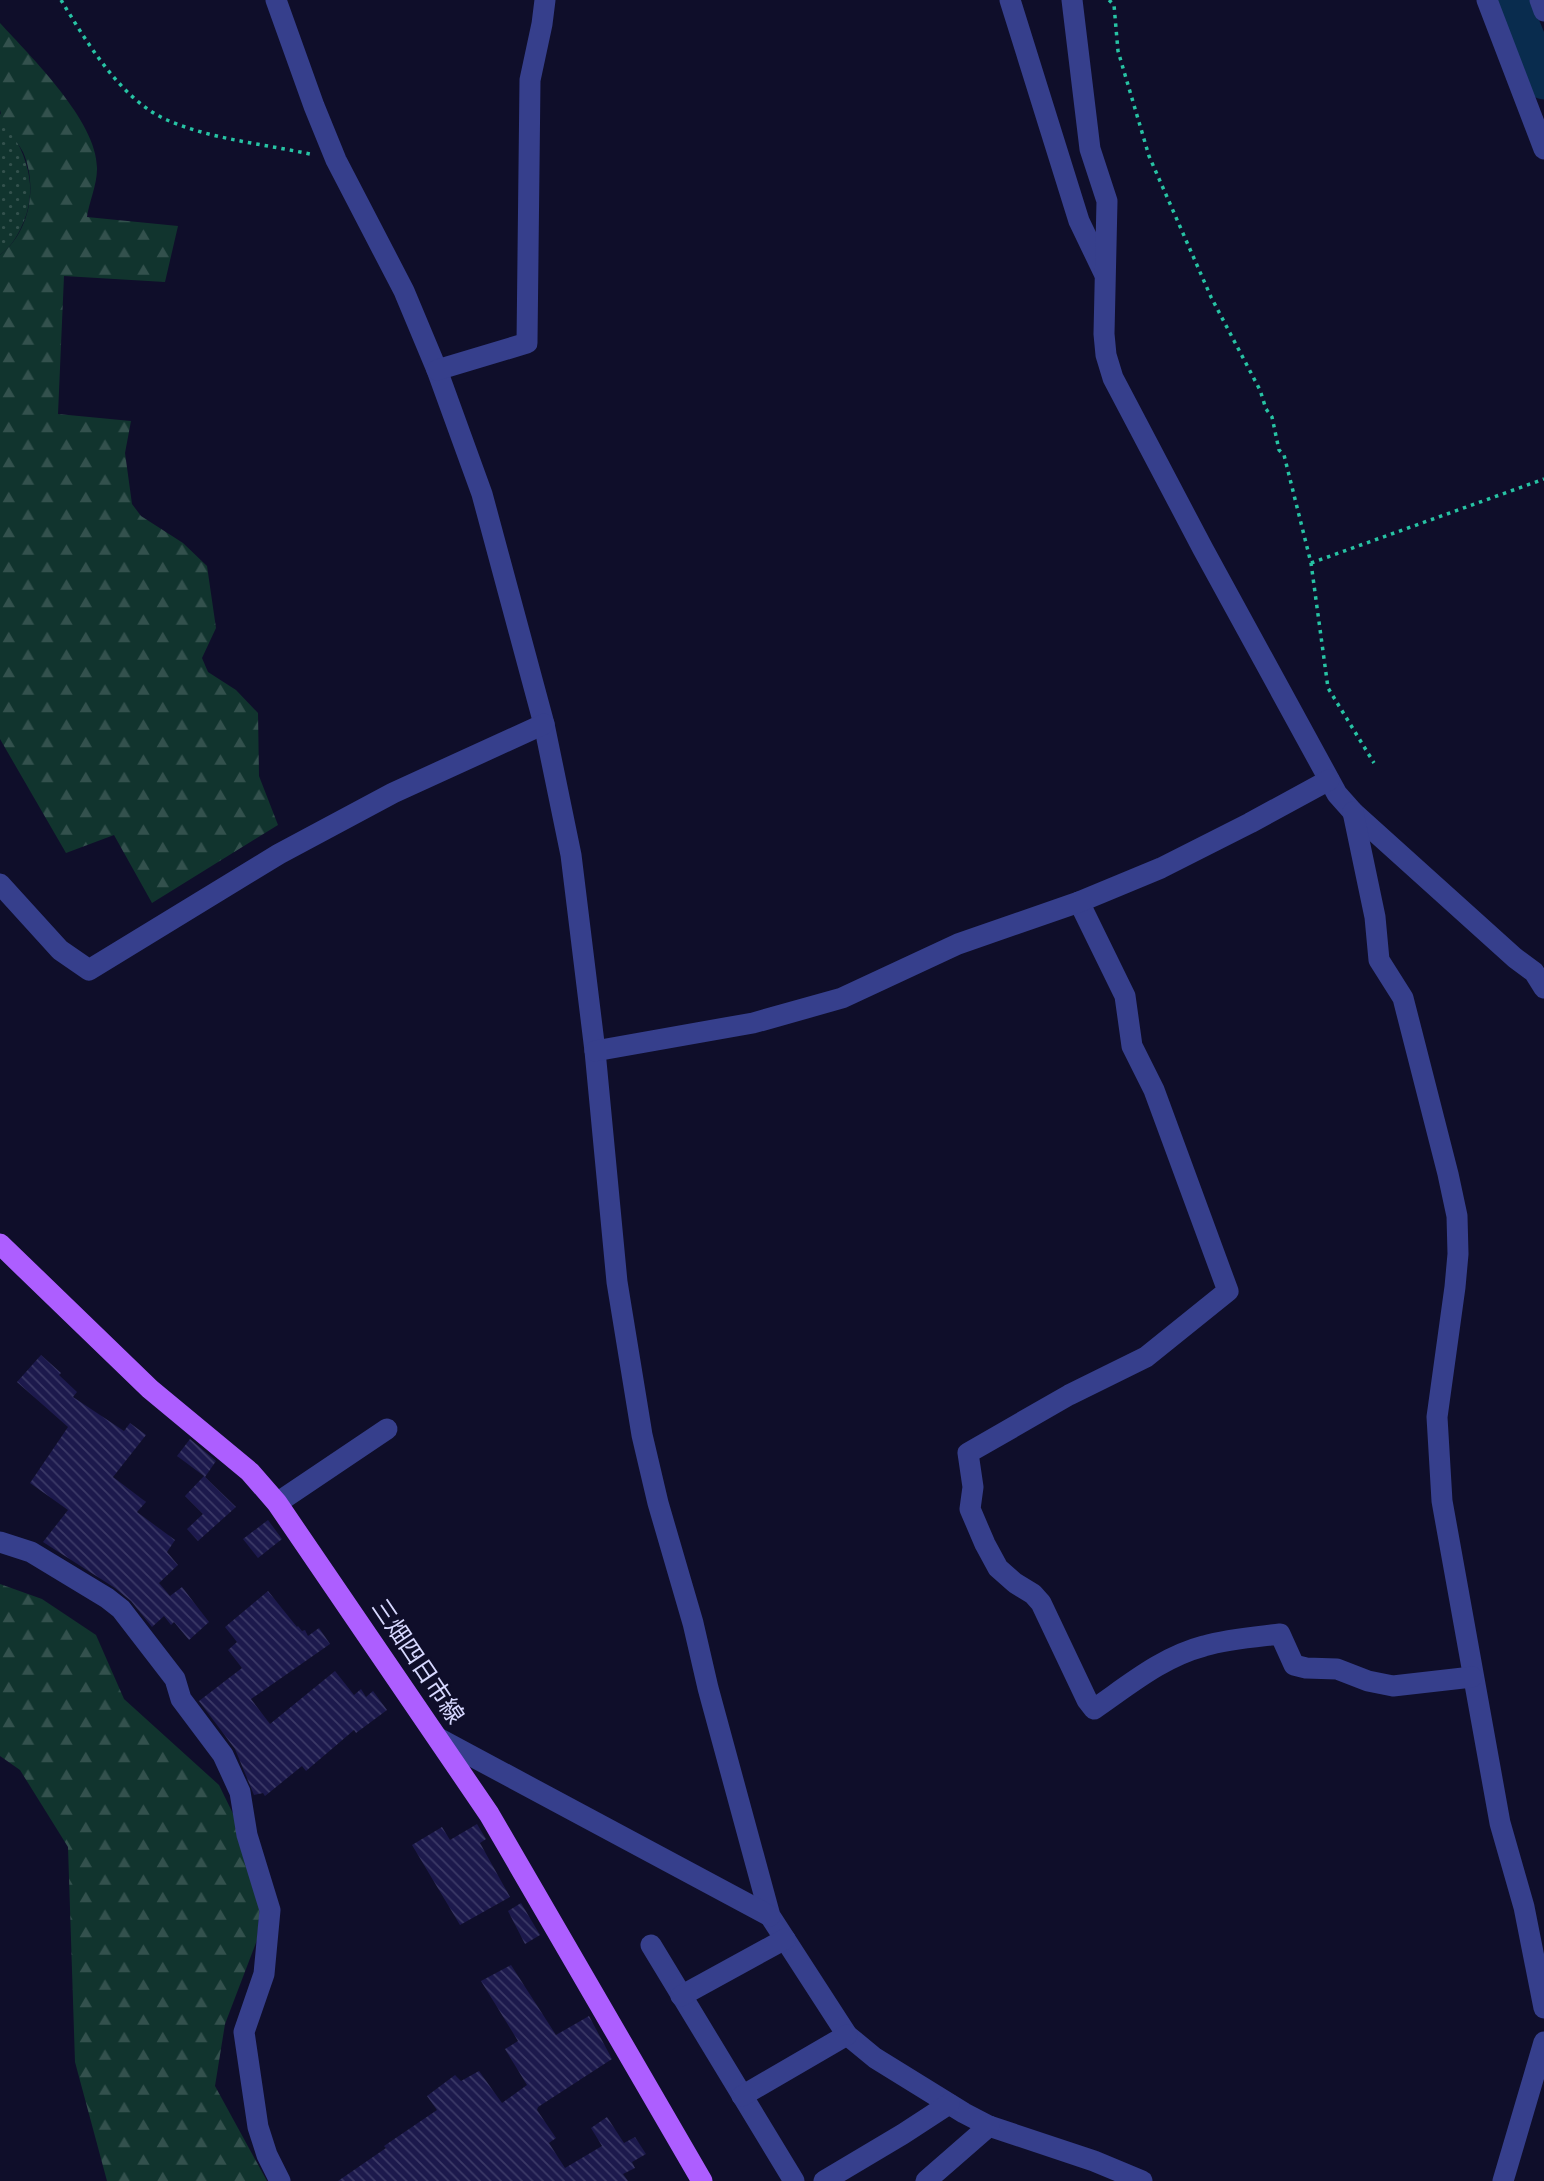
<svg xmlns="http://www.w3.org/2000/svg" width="1544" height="2181" font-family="'Alegreya Sans','Noto Sans JP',sans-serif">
<defs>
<pattern id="grass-dots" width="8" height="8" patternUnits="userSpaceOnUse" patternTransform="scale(1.75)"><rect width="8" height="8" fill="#11342e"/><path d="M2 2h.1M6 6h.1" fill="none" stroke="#33514d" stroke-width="1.8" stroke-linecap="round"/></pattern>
<pattern id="forest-firs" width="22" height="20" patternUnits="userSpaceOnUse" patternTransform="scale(1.75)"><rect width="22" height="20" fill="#11342e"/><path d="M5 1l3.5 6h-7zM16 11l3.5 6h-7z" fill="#33514d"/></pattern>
<pattern id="building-back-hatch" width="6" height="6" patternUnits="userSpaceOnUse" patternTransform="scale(1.75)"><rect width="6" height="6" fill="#1c194c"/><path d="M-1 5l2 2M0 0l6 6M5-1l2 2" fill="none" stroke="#3c3a67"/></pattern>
</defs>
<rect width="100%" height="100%" fill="#0f0e2a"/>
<path fill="url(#grass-dots)" d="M0,113c25,38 42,73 20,117 -6,11 -10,17 -20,25z"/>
<g fill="url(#forest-firs)">
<path d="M0,23c31,34 98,99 97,146 0,16 -8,33 -10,48l91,9 -13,56 -101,-6 -6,138 73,7 -6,32 7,51 9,12 42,27 24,23 9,62 -14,30 6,14 28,18 22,23 1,63 19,49 -126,78 -38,-68 -48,18 -66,-114v-484c30,-23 38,-69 23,-103 -7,-13 -21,-28 -23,-42 0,-28 0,-59 0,-87z"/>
<polygon points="0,1584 42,1599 96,1635 124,1699 219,1785 263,1875 257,1940 225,2024 215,2086 267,2181 107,2181 75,2062 68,1847 20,1770 0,1756"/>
</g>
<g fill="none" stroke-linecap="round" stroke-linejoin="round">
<polyline stroke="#092c4e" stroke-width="37" points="1511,0 1544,81"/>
</g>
<g fill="url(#building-back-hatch)">
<polygon points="41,1355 61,1373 59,1375 77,1392 73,1397 124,1431 130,1423 146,1435 113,1477 146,1502 137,1512 175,1540 167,1552 178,1565 159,1583 170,1596 182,1587 209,1622 189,1640 174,1622 171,1625 164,1616 152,1627 131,1601 115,1588 43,1542 68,1510 30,1483 68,1427 17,1382"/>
<polygon points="190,1439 216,1461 205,1477 236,1507 198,1541 187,1529 203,1514 185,1496 204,1476 177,1456"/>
<polygon points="268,1520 282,1539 258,1558 243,1539"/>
<polygon points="268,1591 297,1627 298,1626 302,1631 305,1630 308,1636 319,1628 330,1644 251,1699 270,1724 335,1671 354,1695 361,1689 366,1697 373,1691 387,1710 356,1733 354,1730 306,1771 302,1766 265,1796 263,1793 254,1795 235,1749 199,1701 242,1668 228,1650 237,1642 225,1627"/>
<polygon points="477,1824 486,1839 480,1843 510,1897 460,1925 412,1845 442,1827 450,1840"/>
<polygon points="521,1903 540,1935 525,1944 508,1911"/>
<polygon points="511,1965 556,2035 589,2016 612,2059 538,2107 537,2110 556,2138 549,2143 565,2168 602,2146 591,2128 607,2117 624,2143 635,2137 646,2154 632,2162 635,2168 623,2174 628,2181 338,2181 386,2148 384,2146 437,2110 427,2096 455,2075 461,2081 479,2071 502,2103 527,2085 505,2049 518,2041 481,1981"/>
</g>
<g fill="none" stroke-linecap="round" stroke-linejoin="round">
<g stroke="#27c3a4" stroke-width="3.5" stroke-dasharray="3.5 5" stroke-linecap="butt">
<path d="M61,0c25,41 60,100 106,120 46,20 99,24 147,35"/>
<polyline points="1109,0 1114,5 1118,51 1149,156 1211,297 1260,390 1266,409 1272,417 1279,450 1284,455 1311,563 1328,688 1374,763"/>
<polyline points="1311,563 1544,479"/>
</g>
<g stroke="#363f8c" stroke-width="21">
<polyline points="276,0 314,106 336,160 404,291 437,370 482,494 544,724 571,855 595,1051 617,1282 642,1435 658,1503 693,1623 708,1688 770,1916 847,2035 875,2058 964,2113 989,2126 1094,2161 1142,2181"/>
<polyline points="1010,0 1079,221 1104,273"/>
<polyline points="1072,0 1090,149 1107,201 1104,334 1106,355 1113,378 1203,549 1337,794 1353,812 1515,958 1534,972 1544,988"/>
<polyline points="1487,0 1544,149"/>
<polyline points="1540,0 1544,11"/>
<polyline points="437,370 527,343 530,80 542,24 545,0"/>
<polyline points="1353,812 1375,917 1379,960 1403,998 1448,1174 1457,1216 1458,1254 1455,1287 1437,1417 1442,1501 1500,1823 1524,1907 1544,2008"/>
<polyline points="0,884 60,950 89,970 279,854 393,793 544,724"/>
<path d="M1079,902l46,94 7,50 22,44 74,201 -82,66 -77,38 -101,58 5,34 -3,22 15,35 13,24 17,15 18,11 8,9 46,97 7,9c35,-24 68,-52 110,-63 24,-7 51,-9 76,-12l14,31 12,3 31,1 31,12 25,5 79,-9"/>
<polyline points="595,1051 753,1023 842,998 958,944 1079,902 1161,868 1250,823 1329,780"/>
<polyline points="277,1503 387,1429"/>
<polyline points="0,1542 31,1552 107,1598 121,1609 175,1679 181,1699 223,1755 240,1792 247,1835 270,1910 264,1974 244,2032 258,2127 267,2155 280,2181"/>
<polyline points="438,1738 770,1916"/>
<polyline points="651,1945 794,2181"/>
<polyline points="681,1996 785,1939"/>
<polyline points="742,2096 847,2035"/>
<polyline points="824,2181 903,2134 949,2104"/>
<polyline points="926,2181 989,2126"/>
<polyline points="1503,2181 1544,2042"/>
</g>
<polyline stroke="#ad5eff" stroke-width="21" points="0,1244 150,1389 250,1472 277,1503 489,1814 702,2181"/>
</g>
<g text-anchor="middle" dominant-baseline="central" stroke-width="5" stroke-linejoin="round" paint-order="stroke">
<g font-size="24" fill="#d7d8ff" stroke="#0f0e2a">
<text transform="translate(417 1662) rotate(56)">三畑四日市線</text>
</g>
</g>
</svg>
